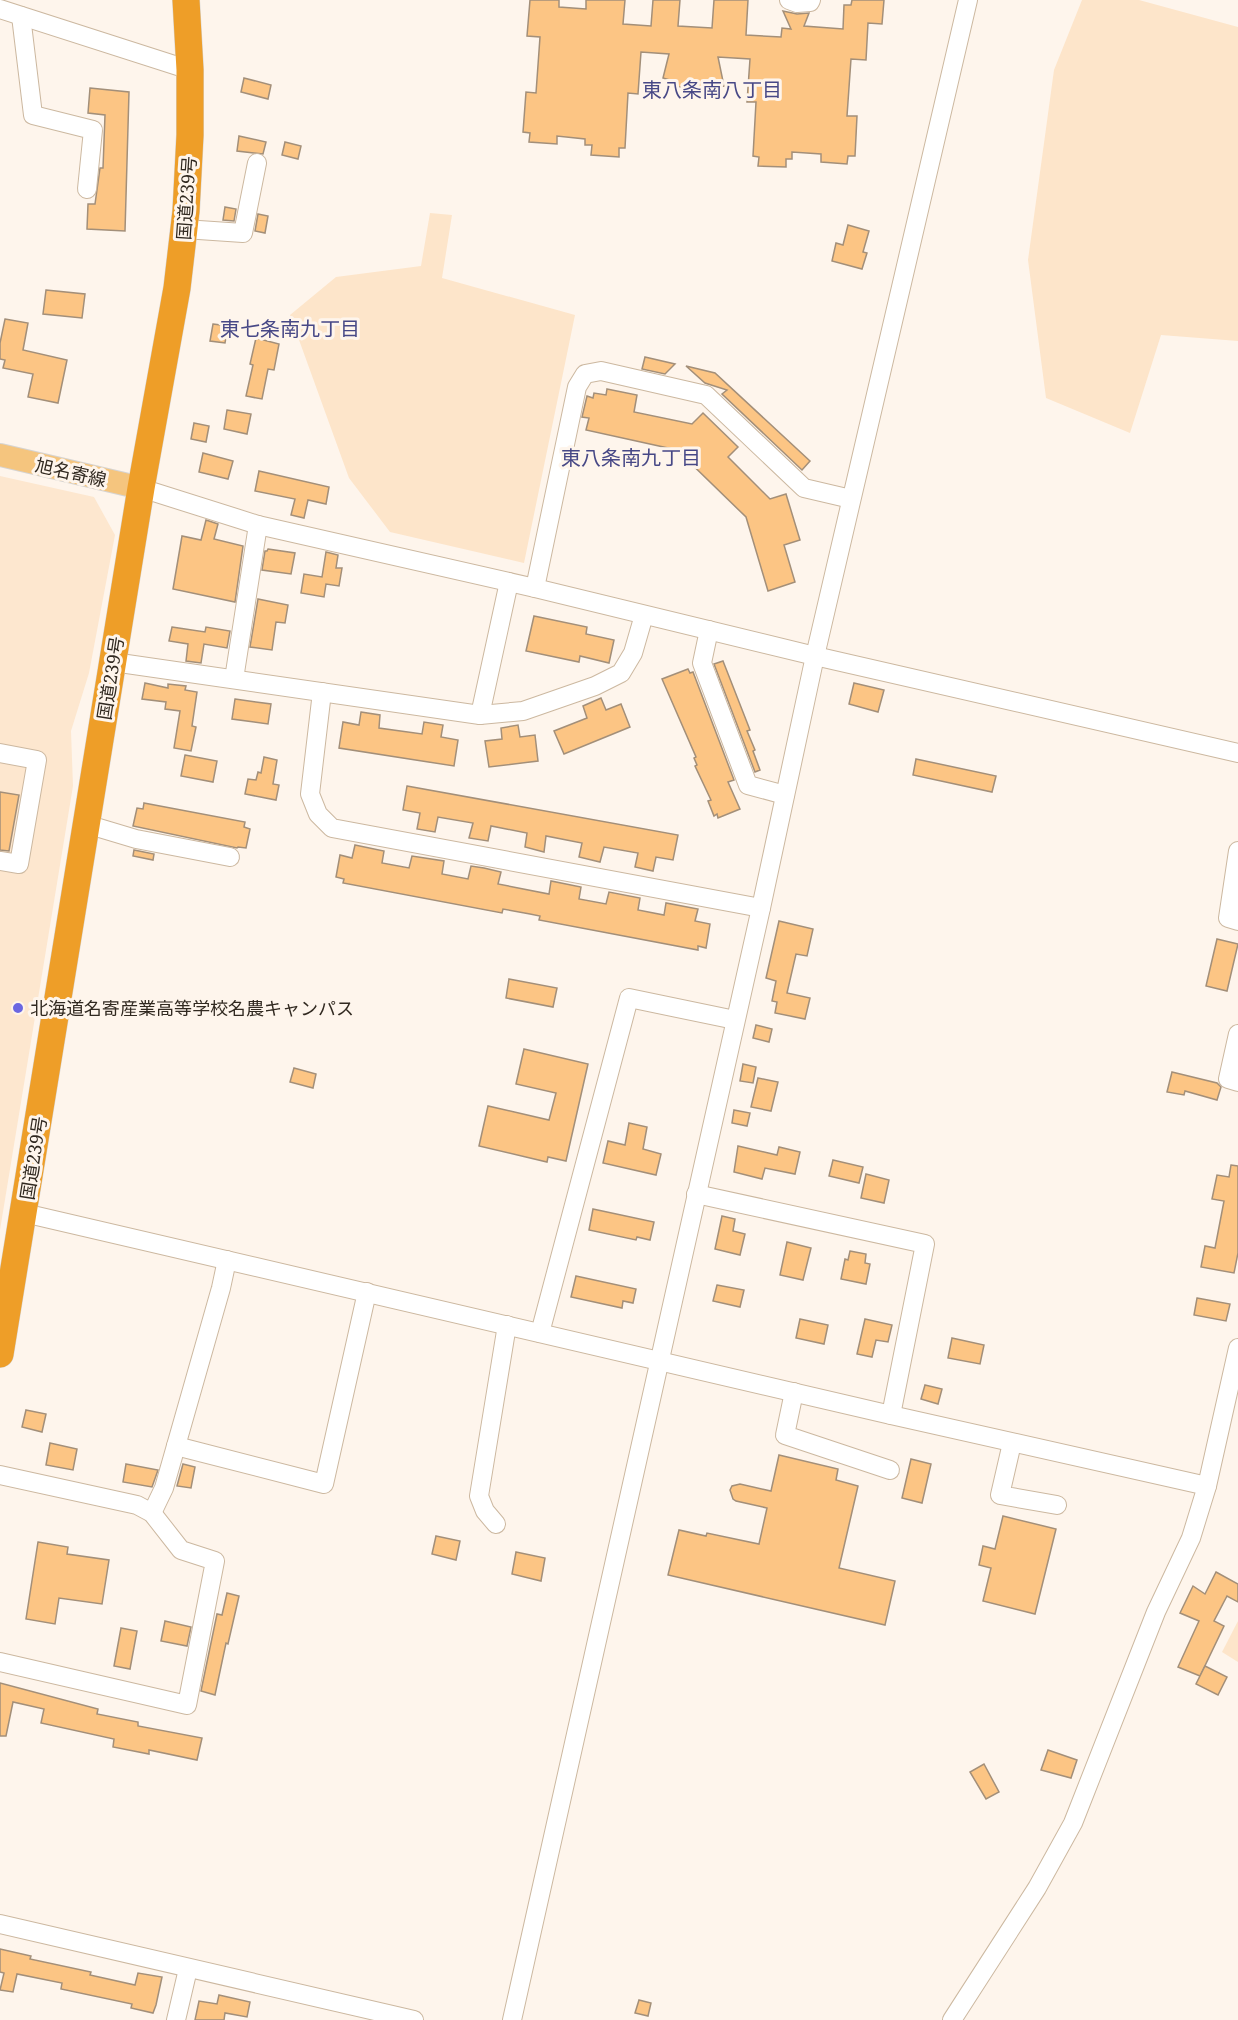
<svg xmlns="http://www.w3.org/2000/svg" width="1238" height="2020" font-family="'Noto Serif','Noto Sans JP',serif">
<rect width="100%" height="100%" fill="#fef5ec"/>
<polygon fill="#fde7cf" points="0,476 94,497 115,535 89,673 71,731 73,786 0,1230"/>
<g fill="#fde5ca">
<polygon points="1082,0 1139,0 1238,27 1238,341 1161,335 1130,433 1046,398 1028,260 1054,70"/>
<polygon points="430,213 452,215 442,278 575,315 524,563 390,532 349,478 290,315 336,277 421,266"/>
<polygon points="1238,1621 1238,1662 1222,1652"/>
</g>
<g fill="#fcc584" stroke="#a38f79" stroke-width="1.5">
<polygon points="530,0 559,0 559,7 586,9 586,0 625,0 623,24 651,26 653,0 680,0 678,26 712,28 714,0 748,0 746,35 781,37 782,28 791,29 783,11 797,14 809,13 804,26 843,29 844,5 851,5 852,0 884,0 882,24 868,23 866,60 851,59 847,116 857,116 855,156 848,156 847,164 821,162 821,154 792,152 792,159 786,159 786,167 758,166 759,157 753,156 756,102 747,102 750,59 718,57 724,86 695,90 670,85 670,80 663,78 669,54 641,52 638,94 628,93 625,148 619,148 619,157 591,155 592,145 585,145 585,139 557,136 557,144 529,142 530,133 523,132 526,92 536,93 540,37 527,36"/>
<polygon points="244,78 271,85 268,99 241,92"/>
<polygon points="90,88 129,92 125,231 87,229 88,204 95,204 100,168 103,168 105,115 88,113"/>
<polygon points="239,136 266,142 263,154 237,151"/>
<polygon points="285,142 301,146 298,159 282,155"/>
<polygon points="225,207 236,209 234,221 223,220"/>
<polygon points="258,214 268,216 265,233 255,231"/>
<polygon points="848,225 869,231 863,252 867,253 862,269 832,261 836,243 843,245"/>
<polygon points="46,290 85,294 82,318 43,314"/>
<polygon points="5,319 28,323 23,350 67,360 58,403 28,397 33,374 3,368 5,360 0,359 0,343"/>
<polygon points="213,324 228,326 225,343 210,341"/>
<polygon points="256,338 279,344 274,370 268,369 262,399 246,396 253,365 250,364"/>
<polygon points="645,357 675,364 665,374 642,369"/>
<polygon points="686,366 715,373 810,461 802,470 722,394 727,390 705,383"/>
<polygon points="607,389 637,395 634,412 692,424 703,413 738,447 728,457 770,499 786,494 800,540 784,545 795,582 768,591 746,517 677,450 586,430 589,418 582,417 587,396 593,398 594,393 606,395"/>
<polygon points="227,410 251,414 247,434 224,429"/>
<polygon points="194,423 209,426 206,442 191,439"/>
<polygon points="203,453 233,461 228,479 199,472"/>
<polygon points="259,471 329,487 326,504 308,500 304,518 291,515 295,499 255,491"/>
<polygon points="206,520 218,524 214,539 243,546 235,602 173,589 182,536 201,540"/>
<polygon points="268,549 295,553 291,574 262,570 265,551 267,551"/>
<polygon points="326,552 338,555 336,568 342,568 339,586 326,584 324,597 301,593 304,574 322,577"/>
<polygon points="258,599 288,605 285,623 276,622 272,650 250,647"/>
<polygon points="534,616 587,627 586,634 614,640 609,663 580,656 579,662 526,651"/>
<polygon points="172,627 205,632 206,627 230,631 227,648 204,644 201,663 186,661 188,644 169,641"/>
<polygon points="723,661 750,730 747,731 755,750 753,751 760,770 755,772 714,664"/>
<polygon points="688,669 690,673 693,672 734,780 728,782 740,809 718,818 717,814 714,816 708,801 711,800 695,766 697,765 694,758 696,757 662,679"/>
<polygon points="145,683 168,688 168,684 186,686 185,690 197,692 192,726 196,727 191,751 174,748 180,711 165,709 166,702 142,699"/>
<polygon points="854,683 884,690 878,712 849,704"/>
<polygon points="601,698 606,710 621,704 630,727 564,754 554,731 587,718 583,706"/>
<polygon points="235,699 271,704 268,724 232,719"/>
<polygon points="361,712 380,715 379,728 422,734 424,722 443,725 441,737 458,740 454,766 339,748 343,722 359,725"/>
<polygon points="518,725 520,737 535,735 538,761 489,767 485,741 502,739 501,728"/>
<polygon points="185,755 217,761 213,782 181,776"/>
<polygon points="264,757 277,760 273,784 279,785 276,800 245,794 248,779 256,780 258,772 261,773"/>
<polygon points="916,759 996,776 992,792 913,775"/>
<polygon points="407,786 678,835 673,860 656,857 653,871 635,867 638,853 604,847 600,862 579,857 582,843 546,836 544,852 525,847 527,833 491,826 488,841 469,838 473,823 438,817 435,832 417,829 420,813 403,810"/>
<polygon points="0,792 19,795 9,851 0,850"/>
<polygon points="144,803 245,822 244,827 250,829 246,848 238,847 237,848 133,826 137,808 143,809"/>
<polygon points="355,845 384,851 382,863 409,868 412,856 444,861 442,874 468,879 471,866 484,868 501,872 498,884 549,894 551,881 581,887 579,899 606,904 609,892 640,898 638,910 664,915 666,903 698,909 695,921 710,924 706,948 698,946 698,950 539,920 540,916 530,914 503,909 502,913 343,883 344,879 336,877 340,855 352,858"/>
<polygon points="134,850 154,854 153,860 133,856"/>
<polygon points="779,921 813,929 807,956 796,954 787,993 810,998 805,1019 775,1013 777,1002 772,1001 776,981 766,978"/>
<polygon points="1217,939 1238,944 1227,991 1206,986"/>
<polygon points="509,979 557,988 553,1007 506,998"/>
<polygon points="756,1025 772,1029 769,1042 753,1038"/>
<polygon points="524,1049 588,1064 566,1161 548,1157 547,1162 479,1146 488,1106 549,1120 556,1093 516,1084"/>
<polygon points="743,1064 756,1067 753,1083 740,1081"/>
<polygon points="294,1068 316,1074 313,1088 290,1082"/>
<polygon points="1172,1072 1217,1083 1221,1087 1217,1100 1185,1091 1184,1095 1167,1092"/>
<polygon points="758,1078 778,1082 771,1111 751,1107"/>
<polygon points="734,1110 750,1113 747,1126 732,1123"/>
<polygon points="629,1123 647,1127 643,1149 661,1154 656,1175 603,1163 608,1141 625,1145"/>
<polygon points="738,1146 777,1155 779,1147 800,1152 795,1174 765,1168 762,1179 734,1172"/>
<polygon points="833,1160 863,1167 859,1183 829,1176"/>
<polygon points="1231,1165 1238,1166 1238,1253 1234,1273 1201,1267 1205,1246 1215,1248 1224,1201 1212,1199 1217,1175 1229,1177"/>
<polygon points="866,1174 889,1180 884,1203 861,1198"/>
<polygon points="593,1209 654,1222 650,1240 637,1237 636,1240 589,1230"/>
<polygon points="722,1216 735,1219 733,1231 745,1234 740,1255 715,1249"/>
<polygon points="787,1242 811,1248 803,1280 780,1275"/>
<polygon points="850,1251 866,1254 865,1263 870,1264 866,1284 841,1279 845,1259 848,1260"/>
<polygon points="576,1276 636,1289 633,1303 623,1301 622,1308 571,1297"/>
<polygon points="717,1285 744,1290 740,1307 713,1301"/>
<polygon points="1197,1298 1230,1304 1226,1321 1194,1315"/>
<polygon points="800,1319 828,1325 824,1344 796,1338"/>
<polygon points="865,1319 892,1325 888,1342 876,1340 872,1357 857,1354"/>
<polygon points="952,1338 984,1345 980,1364 948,1358"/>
<polygon points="925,1385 942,1389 938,1404 921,1399"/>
<polygon points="26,1410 46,1414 42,1432 22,1427"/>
<polygon points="50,1443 77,1449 73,1470 46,1465"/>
<polygon points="779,1455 838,1469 836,1480 858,1486 839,1568 895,1581 885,1625 668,1575 679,1530 706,1536 707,1533 759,1544 767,1508 736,1501 733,1499 730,1490 732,1486 740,1484 771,1491"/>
<polygon points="911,1459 931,1464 922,1503 902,1498"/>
<polygon points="126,1464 158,1470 152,1487 123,1482"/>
<polygon points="183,1464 195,1467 191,1488 177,1486"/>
<polygon points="1003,1516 1056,1529 1035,1614 983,1601 991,1568 979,1565 983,1546 995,1549"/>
<polygon points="436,1536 460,1541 456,1560 432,1554"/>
<polygon points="38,1542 68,1547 67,1554 109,1560 102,1604 59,1598 55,1624 26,1619"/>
<polygon points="516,1552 545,1558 541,1581 512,1574"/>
<polygon points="1216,1572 1238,1584 1238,1602 1227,1596 1214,1621 1224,1626 1200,1676 1178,1667 1199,1621 1180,1613 1193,1586 1205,1594"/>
<polygon points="227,1593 239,1596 228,1644 226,1643 215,1695 201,1691 217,1614 222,1615"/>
<polygon points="165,1621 191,1627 187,1646 161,1641"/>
<polygon points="121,1628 137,1631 130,1669 114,1666"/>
<polygon points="1205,1666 1227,1677 1218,1695 1196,1684"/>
<polygon points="0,1683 98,1709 97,1714 138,1722 138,1726 202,1738 197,1760 149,1750 149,1754 113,1747 114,1739 41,1723 44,1709 13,1702 6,1736 0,1736"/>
<polygon points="1048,1750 1077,1760 1071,1778 1041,1770"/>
<polygon points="984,1764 999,1792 986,1799 970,1772"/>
<polygon points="0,1949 31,1956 30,1959 91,1972 90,1975 135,1985 138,1973 162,1977 156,2005 153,2013 131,2008 132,2004 61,1989 62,1983 17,1974 13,1992 0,1990 4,1973 0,1972"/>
<polygon points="219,1995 250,2002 247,2017 225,2013 224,2020 195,2020 199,2001 217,2004"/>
<polygon points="639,2000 651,2003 648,2016 635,2013"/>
</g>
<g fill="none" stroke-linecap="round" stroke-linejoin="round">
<g stroke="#ccb8a0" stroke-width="20">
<g id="minor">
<polyline points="789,0 797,3 810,2 811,0"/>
<polyline points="0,9 190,70"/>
<polyline points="21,16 33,115 93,130 87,189"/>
<polyline points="184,229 243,233 257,163"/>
<polyline points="141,488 258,525 535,588 815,656 1238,753"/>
<polyline points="535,588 577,387 585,374 601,371 706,395 804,488 851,499"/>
<polyline points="709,630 702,663 748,785 785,795"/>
<polyline points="113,662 480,715 523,711 595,686 621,673 633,653 644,615"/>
<polyline points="234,679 258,525"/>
<polyline points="322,692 310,794 318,814 332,828 761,908"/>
<polyline points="480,715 509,582"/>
<polyline points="0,753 37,760 19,864 0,861"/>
<polyline points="86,824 136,839 230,857"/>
<polyline points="1238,851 1228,918 1238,921"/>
<polyline points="1238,1034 1228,1079 1238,1082"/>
<polyline points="696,1194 925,1244 891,1415"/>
<polyline points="24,1213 891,1415 1207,1486"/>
<polyline points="540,1333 629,998 735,1020"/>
<polyline points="794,1392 785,1435 890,1470"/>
<polyline points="1012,1443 1000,1495 1057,1505"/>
<polyline points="176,1446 324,1484 367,1292"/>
<polyline points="0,1475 137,1505 152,1513 181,1550 215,1561 187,1705 0,1662"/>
<polyline points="152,1513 164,1488 221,1288 227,1260"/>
<polyline points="496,1524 485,1511 479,1496 507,1325"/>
<polyline points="0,1924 414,2020"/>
<polyline points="176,2020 188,1969"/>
<polyline points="512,2020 761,908 815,656 968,0"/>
<polyline points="952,2020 1037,1888 1073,1823 1156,1612 1191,1538 1207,1486 1238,1348"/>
</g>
</g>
<g stroke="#d6d4d2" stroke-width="24">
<polyline id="major" points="0,455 141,488"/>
</g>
<g stroke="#d6d4d2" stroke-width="28">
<polyline id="highway" points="0,1354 141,488 177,288 186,211 190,135 190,70 186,0"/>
</g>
<use href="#minor" stroke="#fff" stroke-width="18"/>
<use href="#major" stroke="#f5c57e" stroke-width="22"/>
<use href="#highway" stroke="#ee9e28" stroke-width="27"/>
</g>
<circle fill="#6b67e1" stroke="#fef5ec" stroke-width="2" cx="18" cy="1008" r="6"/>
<g text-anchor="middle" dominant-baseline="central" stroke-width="6" stroke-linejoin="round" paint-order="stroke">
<g font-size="18" fill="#312920" stroke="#fef5ec">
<text transform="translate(186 198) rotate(-86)">国道239号</text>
<text transform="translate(71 472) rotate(13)">旭名寄線</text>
<text transform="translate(110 678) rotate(-81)">国道239号</text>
<text transform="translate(33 1158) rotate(-81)">国道239号</text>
</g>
<g font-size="18" fill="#312920" stroke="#fef5ec" text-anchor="start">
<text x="30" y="1008">北海道名寄産業高等学校名農キャンパス</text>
</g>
<g font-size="20" fill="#474886" stroke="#fef5ec">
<text x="712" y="89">東八条南八丁目</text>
<text x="290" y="328">東七条南九丁目</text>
<text x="631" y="457">東八条南九丁目</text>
</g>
</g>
</svg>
